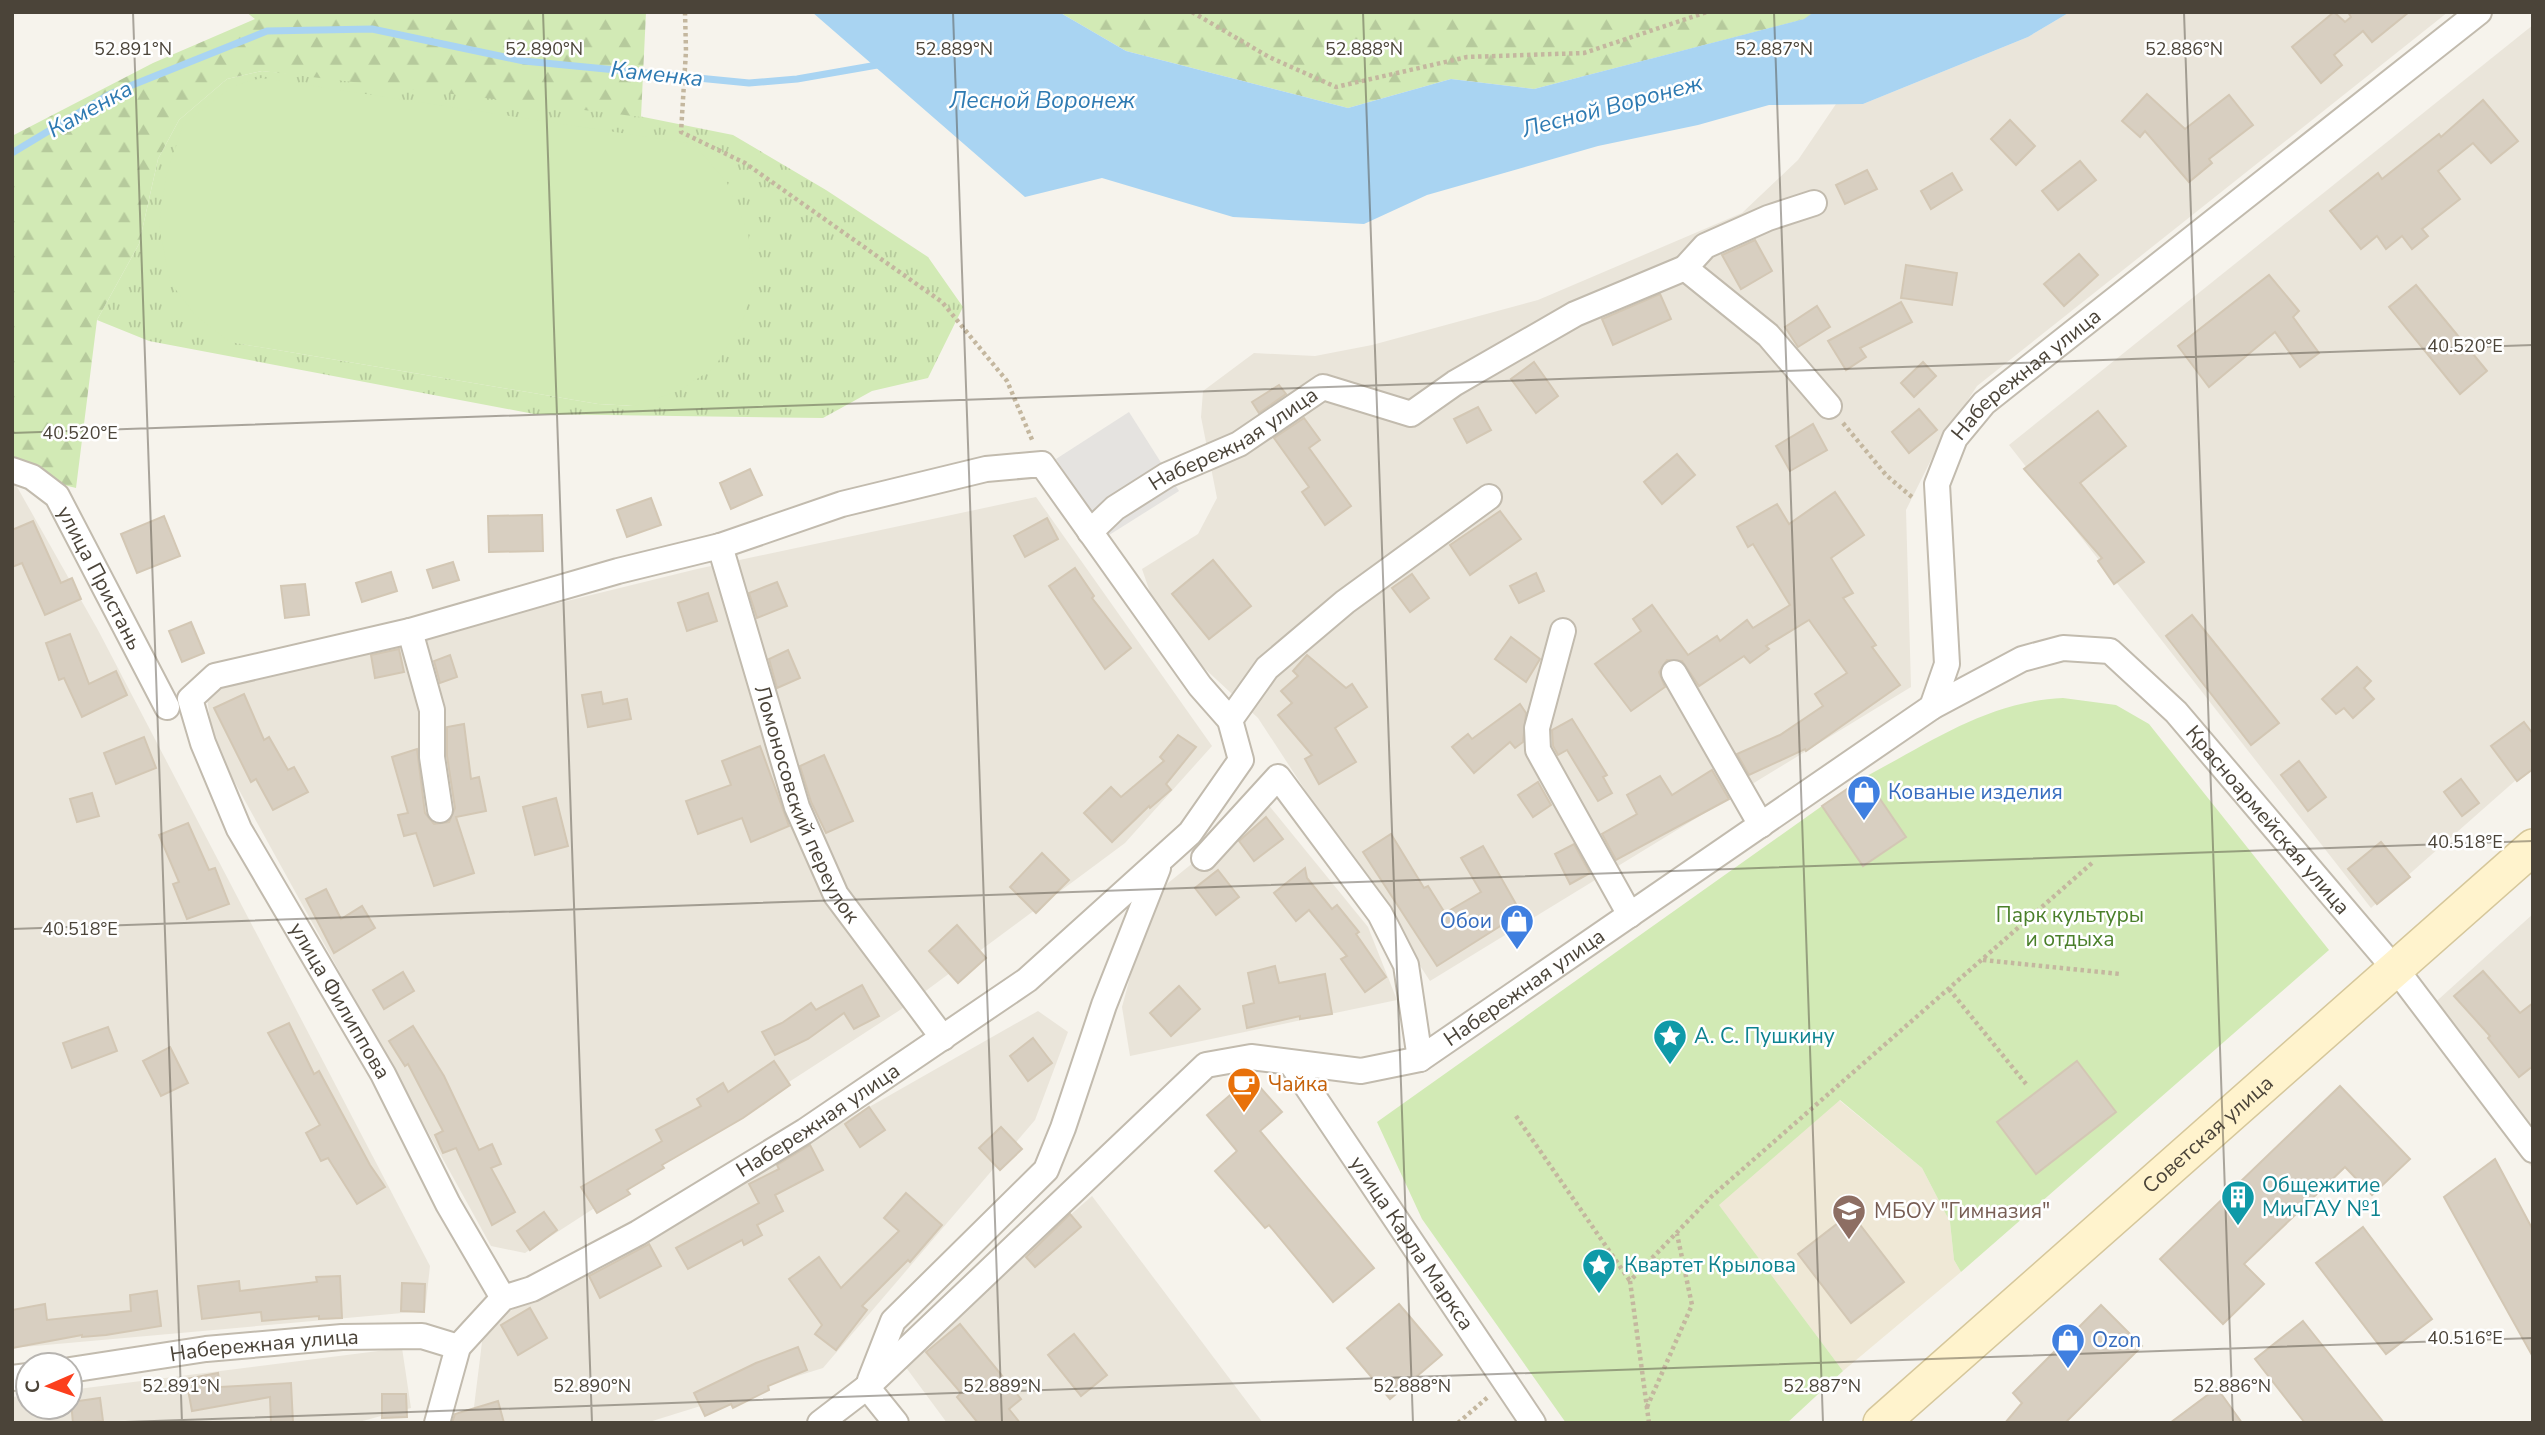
<svg xmlns="http://www.w3.org/2000/svg" width="2545" height="1435" font-family="'Nunito Sans',sans-serif">
<defs>
<pattern id="grass-tufts" width="24" height="20" patternUnits="userSpaceOnUse" patternTransform="scale(1.75)"><rect width="24" height="20" fill="#d2eab5"/><path d="M3 7l-1-3M5 7V3M7 7l1-3M15 17l-1-3M17 17v-4M19 17l1-3" fill="none" stroke="#b6ca9c"/></pattern>
<pattern id="forest-firs" width="22" height="20" patternUnits="userSpaceOnUse" patternTransform="scale(1.75)"><rect width="22" height="20" fill="#d2eab5"/><path d="M5 1l3.5 6h-7zM16 11l3.5 6h-7z" fill="#b6ca9c"/></pattern>
</defs>
<rect width="100%" height="100%" fill="#f6f3ec"/>
<g fill="#eae5da">
<polygon points="2070,12 2448,12 1977,386 1938,446 1906,510 1911,687 1430,981 1258,718 1163,630 1142,569 1198,534 1217,498 1201,417 1203,391 1254,353 1315,356 1372,345 1538,300 1742,213 1798,160 1836,104 1863,104 2028,37"/>
<polygon points="2533,25 2533,765 2371,908 2009,445"/>
<polygon points="12,478 98,630 430,1266 425,1311 12,1348"/>
<polygon points="1036,497 1212,746 1125,843 900,1010 525,1253 491,1246 213,743 206,690 697,569"/>
<polygon points="1267,803 1368,927 1397,1000 1130,1056 1122,1007 1152,896"/>
<polygon points="2533,914 2533,1169 2418,1018"/>
<polygon points="1038,1011 1068,1032 1035,1120 823,1368 646,1423 472,1423 484,1326"/>
<polygon points="1092,1196 1263,1423 947,1423 902,1362"/>
<polygon points="402,1348 411,1408 355,1423 12,1423 12,1397 28,1395 28,1407 70,1407 70,1390"/>
</g>
<polygon fill="#efe8d6" points="1839,1100 1922,1168 1950,1222 1954,1260 1961,1272 1843,1371 1718,1204"/>
<path fill="url(#grass-tufts)" fill-rule="evenodd" d="M262,71l282,26 189,38 93,55 102,67 35,50 -35,71 -56,13 -49,27 -289,-4 -385,-73 -52,-21 42,-76 19,-85 21,-39 48,-41zM230,342l405,64 -37,-2z"/>
<g fill="url(#forest-firs)">
<polygon points="246,12 646,12 641,117 262,71 227,79 179,120 158,159 139,244 97,320 76,488 12,472 12,136 153,63 255,19"/>
<polygon points="1059,12 1815,12 1805,19 1534,89 1451,79 1348,108 1126,51"/>
</g>
<g fill="#d2eab5">
<polygon points="261,78 694,144 727,183 748,232 754,284 742,323 714,368 678,391 635,406 598,404 230,342 196,316 170,282 159,226 166,177 183,125 233,86"/>
<path d="M2063,698l53,7 33,19 180,226 -368,322 -7,-12 -4,-38 -28,-54 -82,-68 -121,105 124,166 -56,52h-221l-144,-204 -45,-97 445,-316 42,60 42,-29 -41,-60c64,-34 123,-76 198,-79z"/>
</g>
<polygon fill="#e5e3e0" points="1129,412 1179,491 1106,537 1056,459"/>
<polygon fill="#a9d4f2" points="812,12 1059,12 1126,51 1348,108 1451,79 1534,89 1804,19 1814,12 2070,12 2028,37 1863,104 1769,105 1698,125 1598,146 1427,195 1364,224 1233,217 1102,178 1025,197"/>
<g fill="none" stroke-linecap="round" stroke-linejoin="round">
<polyline stroke="#a9d4f2" stroke-width="7" points="12,153 110,94 267,31 372,29 524,61 749,83 797,79 883,64"/>
</g>
<g fill="#d8cfc1" stroke="#d3c7b4" stroke-width="2">
<polygon points="2334,12 2345,22 2351,17 2348,12 2409,12 2372,42 2363,31 2334,55 2342,65 2321,83 2292,47"/>
<polygon points="2147,94 2185,129 2229,95 2253,125 2209,159 2212,163 2189,182 2145,131 2140,137 2122,121"/>
<polygon points="2483,100 2518,141 2491,163 2473,143 2438,171 2460,199 2422,229 2428,236 2412,249 2402,236 2386,249 2377,236 2361,249 2330,211 2378,173 2382,179 2439,134 2441,137"/>
<polygon points="2010,120 2035,146 2016,165 1991,139"/>
<polygon points="2080,161 2096,180 2058,210 2042,191"/>
<polygon points="1867,170 1877,189 1845,204 1836,185"/>
<polygon points="1952,173 1962,190 1931,209 1921,191"/>
<polygon points="1755,240 1772,271 1741,289 1722,255"/>
<polygon points="2079,254 2098,275 2064,306 2044,284"/>
<polygon points="1906,265 1957,273 1952,305 1901,298"/>
<polygon points="2269,275 2299,311 2293,317 2319,353 2300,367 2275,332 2209,387 2178,346"/>
<polygon points="2416,285 2487,371 2460,394 2389,307"/>
<polygon points="1660,294 1671,319 1613,345 1602,319"/>
<polygon points="1901,302 1912,322 1860,348 1866,357 1846,370 1828,341"/>
<polygon points="1817,306 1830,327 1798,347 1785,327"/>
<polygon points="1534,362 1558,396 1536,413 1511,379"/>
<polygon points="1923,362 1936,376 1914,397 1901,383"/>
<polygon points="1279,385 1286,394 1259,413 1252,402"/>
<polygon points="1478,407 1491,430 1467,443 1454,419"/>
<polygon points="1919,409 1937,430 1909,453 1892,432"/>
<polygon points="2098,411 2126,446 2080,483 2144,562 2114,584 2098,561 2102,558 2024,469"/>
<polygon points="1304,418 1320,440 1309,448 1351,506 1325,525 1302,492 1309,487 1274,438"/>
<polygon points="1813,424 1827,450 1790,471 1776,446"/>
<polygon points="1677,454 1695,475 1662,504 1644,482"/>
<polygon points="750,469 762,495 731,509 720,483"/>
<polygon points="1835,492 1864,535 1831,558 1853,593 1843,598 1876,645 1872,647 1900,685 1806,751 1805,749 1749,775 1737,754 1780,735 1823,706 1815,694 1847,673 1809,620 1766,646 1769,649 1750,663 1744,656 1699,686 1682,661 1667,660 1659,672 1665,687 1631,711 1595,664 1641,631 1633,619 1652,605 1688,655 1717,636 1720,641 1747,620 1753,628 1790,605 1753,544 1748,547 1737,527 1777,504 1789,524"/>
<polygon points="651,498 661,525 627,537 617,510"/>
<polygon points="1500,511 1521,539 1470,575 1450,545"/>
<polygon points="542,515 543,551 489,552 488,516"/>
<polygon points="164,516 180,556 137,573 121,534"/>
<polygon points="1047,518 1058,539 1025,557 1014,536"/>
<polygon points="33,521 61,583 72,578 81,599 45,615 22,563 12,567 12,530"/>
<polygon points="1213,560 1251,606 1209,639 1172,594"/>
<polygon points="453,562 459,580 433,588 427,570"/>
<polygon points="1075,568 1094,596 1092,598 1131,648 1105,669 1049,586"/>
<polygon points="391,572 397,591 362,602 356,583"/>
<polygon points="1536,573 1544,591 1519,603 1510,586"/>
<polygon points="1412,574 1429,598 1410,612 1392,588"/>
<polygon points="777,582 787,606 757,618 749,593"/>
<polygon points="305,584 309,615 285,618 281,586"/>
<polygon points="708,593 717,621 687,631 678,603"/>
<polygon points="2192,615 2279,723 2251,745 2166,636"/>
<polygon points="191,622 204,653 182,662 169,631"/>
<polygon points="70,634 89,684 116,671 127,695 82,717 64,678 59,680 46,643"/>
<polygon points="1511,637 1540,659 1526,682 1495,659"/>
<polygon points="399,649 404,672 375,678 371,655"/>
<polygon points="788,650 800,678 777,688 769,659"/>
<polygon points="450,655 457,677 440,683 434,661"/>
<polygon points="1307,655 1346,688 1352,684 1367,707 1335,728 1356,762 1319,784 1305,759 1312,755 1278,715 1292,703 1281,691 1298,676 1293,671"/>
<polygon points="2357,667 2371,681 2364,688 2374,699 2353,718 2344,708 2336,714 2322,699"/>
<polygon points="601,692 603,704 627,699 631,719 588,727 582,695"/>
<polygon points="244,694 264,740 269,737 288,770 294,767 308,792 273,810 256,779 251,782 214,708"/>
<polygon points="1520,704 1526,713 1523,742 1515,748 1510,742 1474,773 1452,747 1468,734 1472,739"/>
<polygon points="1572,719 1607,775 1603,777 1612,793 1598,801 1567,750 1558,755 1553,746 1552,730"/>
<polygon points="2524,722 2533,734 2533,769 2517,781 2491,746"/>
<polygon points="464,724 471,779 479,777 486,811 456,817 474,873 434,886 416,833 404,836 398,815 408,813 392,757 417,749 425,813 434,824 449,822 455,808 447,756 447,727"/>
<polygon points="1178,735 1196,747 1166,784 1171,790 1150,808 1149,806 1112,842 1084,813 1111,787 1121,797 1164,761 1160,757"/>
<polygon points="144,737 156,768 116,784 104,753"/>
<polygon points="760,746 789,826 751,842 742,818 698,834 686,801 731,785 722,761"/>
<polygon points="824,755 853,821 826,833 811,802 800,766"/>
<polygon points="2299,761 2326,797 2308,811 2281,775"/>
<polygon points="1712,770 1729,799 1616,860 1602,834 1637,814 1627,795 1660,776 1672,795"/>
<polygon points="1865,777 1906,837 1863,866 1822,806"/>
<polygon points="2461,779 2479,803 2462,816 2444,792"/>
<polygon points="1538,782 1551,805 1533,817 1518,795"/>
<polygon points="92,793 99,816 77,822 70,799"/>
<polygon points="556,798 568,846 535,855 523,807"/>
<polygon points="1266,817 1283,839 1254,861 1239,841"/>
<polygon points="188,823 209,870 215,868 229,904 187,919 173,884 179,882 159,835"/>
<polygon points="1391,834 1424,888 1428,886 1445,913 1481,892 1461,858 1483,846 1521,913 1437,966 1363,852"/>
<polygon points="2381,842 2410,877 2377,904 2348,869"/>
<polygon points="1574,844 1590,873 1570,884 1555,854"/>
<polygon points="1042,853 1069,880 1036,913 1010,887"/>
<polygon points="1305,868 1307,878 1332,909 1337,905 1359,932 1356,934 1386,977 1365,992 1341,959 1347,956 1309,910 1296,921 1274,893"/>
<polygon points="1218,870 1239,897 1216,915 1195,888"/>
<polygon points="326,889 341,919 362,906 375,928 334,953 306,899"/>
<polygon points="957,925 986,958 958,983 929,951"/>
<polygon points="1275,966 1279,983 1325,974 1332,1014 1300,1019 1300,1016 1247,1028 1243,1006 1254,1003 1248,973"/>
<polygon points="2483,971 2520,1013 2533,1003 2533,1066 2519,1077 2488,1038 2490,1036 2454,996"/>
<polygon points="403,972 414,991 384,1009 373,990"/>
<polygon points="862,985 879,1016 854,1029 844,1013 808,1039 775,1055 762,1032 782,1023 811,1003 816,1010"/>
<polygon points="1179,986 1200,1009 1171,1036 1150,1013"/>
<polygon points="289,1023 314,1074 319,1071 370,1165 385,1187 357,1204 328,1158 321,1161 306,1133 320,1125 268,1033"/>
<polygon points="413,1026 444,1076 479,1150 492,1144 501,1164 491,1168 515,1212 492,1225 456,1148 443,1153 435,1135 443,1131 408,1064 405,1066 389,1041"/>
<polygon points="108,1027 117,1051 72,1068 63,1043"/>
<polygon points="1033,1038 1052,1063 1028,1081 1010,1056"/>
<polygon points="170,1047 188,1083 161,1096 143,1061"/>
<polygon points="774,1061 790,1085 743,1118 662,1165 664,1168 627,1190 630,1194 597,1213 581,1187 662,1141 656,1130 701,1106 697,1099 723,1083 728,1092"/>
<polygon points="2077,1061 2116,1112 2036,1174 1997,1122"/>
<polygon points="1251,1077 1282,1112 1260,1131 1374,1268 1333,1302 1269,1225 1265,1228 1215,1171 1237,1151 1207,1115"/>
<polygon points="2340,1086 2410,1159 2372,1195 2345,1167 2244,1264 2264,1284 2223,1324 2160,1259"/>
<polygon points="869,1107 885,1130 860,1147 845,1124"/>
<polygon points="1001,1127 1022,1149 1000,1170 979,1148"/>
<polygon points="810,1145 823,1170 775,1195 783,1211 757,1225 762,1235 744,1245 742,1240 688,1269 676,1248 759,1203 749,1184 779,1169 777,1165"/>
<polygon points="2495,1159 2533,1230 2533,1357 2444,1197"/>
<polygon points="906,1193 942,1225 910,1262 908,1260 862,1306 867,1310 836,1350 815,1334 822,1325 789,1279 819,1257 841,1288 899,1231 884,1218"/>
<polygon points="544,1212 557,1230 530,1250 517,1231"/>
<polygon points="1851,1213 1904,1282 1851,1323 1798,1254"/>
<polygon points="1070,1214 1081,1227 1035,1267 1026,1257"/>
<polygon points="2363,1227 2432,1319 2386,1354 2316,1263"/>
<polygon points="649,1244 661,1266 600,1298 589,1276"/>
<polygon points="340,1276 342,1318 319,1319 319,1316 262,1321 261,1312 202,1319 198,1286 239,1281 240,1291 317,1282 316,1277"/>
<polygon points="402,1283 425,1284 424,1312 401,1311"/>
<polygon points="157,1291 161,1326 106,1335 82,1337 82,1335 12,1348 12,1310 45,1304 47,1320 131,1311 130,1295"/>
<polygon points="1399,1304 1442,1355 1390,1399 1347,1348"/>
<polygon points="2101,1305 2142,1346 2065,1423 2005,1423 2022,1403 2013,1393"/>
<polygon points="530,1308 547,1338 518,1355 501,1325"/>
<polygon points="2303,1321 2384,1423 2305,1423 2255,1359"/>
<polygon points="960,1324 1021,1399 1009,1409 1020,1423 978,1423 957,1397 961,1393 926,1352"/>
<polygon points="1074,1334 1107,1375 1081,1396 1048,1355"/>
<polygon points="798,1347 807,1370 768,1386 769,1390 733,1408 731,1404 705,1416 694,1393 756,1363"/>
<polygon points="218,1373 220,1387 291,1383 293,1423 271,1423 270,1397 192,1411 186,1379"/>
<polygon points="2217,1388 2242,1423 2170,1423"/>
<polygon points="382,1394 406,1394 407,1417 382,1418"/>
<polygon points="100,1398 103,1421 73,1423 71,1402"/>
<polygon points="498,1401 504,1423 452,1423 455,1414"/>
</g>
<g fill="none" stroke-linecap="round" stroke-linejoin="round">
<g stroke="#c2bbae" stroke-width="28">
<g id="street">
<polyline points="1685,268 1768,335 1829,406"/>
<path id="s1" d="M12,470l20,7 25,19 110,211"/>
<path id="s2" d="M1090,532l25,-24 52,-33 72,-31 84,-57 88,27 44,-31 120,-69 110,-46 20,-22 63,-28 46,-15"/>
<path id="s3" d="M720,546l77,261 39,88 107,143"/>
<polyline points="410,631 432,710 432,757 440,810"/>
<polyline points="1563,631 1537,728 1538,750 1630,915"/>
<polyline points="1674,673 1761,825"/>
<path id="s4" d="M1932,707l15,-43 -10,-180 18,-46 29,-35 495,-391"/>
<polyline points="1230,720 1267,668 1345,602 1489,497"/>
<polyline points="1204,858 1278,777 1380,914 1406,965 1420,1059"/>
<path id="s5" d="M1291,1063l242,360"/>
<path id="s6" d="M70,1370l136,-21 136,-12 80,-1 36,11"/>
<polyline points="12,1378 28,1376"/>
<polyline points="870,1380 893,1321 1046,1170 1063,1128 1104,1005 1158,868"/>
<polyline points="867,1387 896,1423"/>
<path id="s7" d="M437,1423l21,-76 45,-49 29,-9 106,-56 167,-102 222,-151 163,-147 51,-73 -11,-40 -30,-34 -158,-222 -56,5 -144,35 -122,42 -102,25 -208,60 -195,45 -25,23 13,44 36,86 144,245 65,130 55,94"/>
<path id="s8" d="M820,1423l47,-36 339,-322 45,-8 110,14 59,-12 512,-352 90,-48 41,-11 47,3 66,61 229,269 128,169"/>
</g>
</g>
<g stroke="#d6c79b" stroke-width="38">
<g id="secondary">
<path id="s9" d="M1881,1423l652,-576"/>
</g>
</g>
<g stroke="#c4b79f" stroke-width="4.5" stroke-dasharray="3.5 3.5" stroke-linecap="butt">
<polyline points="685,12 686,51 681,132 745,163 942,302 1007,381 1033,442"/>
<polyline points="1192,12 1269,57 1336,87 1467,57 1584,53 1707,12"/>
<polyline points="1843,423 1886,475 1913,498"/>
<polyline points="1983,960 2120,974"/>
<polyline points="1949,989 2026,1084"/>
<polyline points="1516,1116 1630,1281"/>
<polyline points="1647,1407 1692,1305 1677,1234"/>
<polyline points="1458,1423 1488,1397"/>
<polyline points="1649,1423 1630,1281 1712,1196 2092,863"/>
</g>
<use href="#street" stroke="#fff" stroke-width="24"/>
<use href="#secondary" stroke="#fff3cd" stroke-width="35"/>
</g>
<path fill="none" stroke="#4b4439" stroke-width="2" stroke-opacity="0.45" d="M133,12l49,1411M543,12l49,1411M953,12l49,1411M1363,12l50,1411M1774,12l49,1411M2184,12l49,1411M12,433l2521,-88M12,929l2521,-88M96,1423l2437,-85"/>
<defs>
<g id="shop-pin" transform="scale(1.75)"><path d="M0 17L-7.5 6A9.5 9.5 0 1 1 7.5 6Z" fill="#3f7fe0" stroke="#fff"/><path d="M-5-2.5h2.3a2.7 3.5 0 0 1 5.4 0H5L5.5 6h-11ZM-1.5-2.5h3a1.5 2.3 0 0 0-3 0Z" fill="#fff"/></g>
<g id="sight-pin" transform="scale(1.75)"><path d="M0 17L-7.5 6A9.5 9.5 0 1 1 7.5 6Z" fill="#0f9aa8" stroke="#fff"/><path d="M0-6L1.8-2.2L6-1.7L2.9 1.2L3.7 5.4L0 3.3L-3.7 5.4L-2.9 1.2L-6-1.7L-1.8-2.2Z" fill="#fff"/></g>
<g id="cafe-pin" transform="scale(1.75)"><path d="M0 17L-7.5 6A9.5 9.5 0 1 1 7.5 6Z" fill="#e8710a" stroke="#fff"/><path d="M-5.5-4.5H6V0H3Q3 3.5 0 3.5H-2.5Q-5.5 3.5-5.5 0ZM3-3.2v2h1.7v-2ZM-6 4.5H4V6H-6Z" fill="#fff"/></g>
<g id="building-pin" transform="scale(1.75)"><path d="M0 17L-7.5 6A9.5 9.5 0 1 1 7.5 6Z" fill="#0f9aa8" stroke="#fff"/><path d="M-4-6H4V6H1V3H-1V6H-4ZM-2.5-4.3h1.7v1.8h-1.7ZM.8-4.3h1.7v1.8H.8ZM-2.5-1h1.7V.8h-1.7ZM.8-1h1.7V.8H.8Z" fill="#fff"/></g>
<g id="school-pin" transform="scale(1.75)"><path d="M0 17L-7.5 6A9.5 9.5 0 1 1 7.5 6Z" fill="#8d6e63" stroke="#fff"/><path d="M0-5L7-2L0 1L-7-2ZM-4 1L0 2.5L4 1V4Q0 6-4 4Z" fill="#fff"/></g>
</defs>
<g fill-rule="evenodd">
<use href="#shop-pin" x="1864" y="792"/>
<use href="#shop-pin" x="1517" y="921"/>
<use href="#sight-pin" x="1670" y="1036"/>
<use href="#cafe-pin" x="1244" y="1084"/>
<use href="#building-pin" x="2238" y="1197"/>
<use href="#school-pin" x="1849" y="1211"/>
<use href="#sight-pin" x="1599" y="1265"/>
<use href="#shop-pin" x="2068" y="1340"/>
</g>
<g text-anchor="middle" dominant-baseline="central" stroke-width="5" stroke-linejoin="round" paint-order="stroke">
<g font-size="21" fill="#4b4439" stroke="#fff">
<text stroke="none"><textPath href="#s4" startOffset="371">Набережная улица</textPath></text>
<text stroke="none"><textPath href="#s2" startOffset="172">Набережная улица</textPath></text>
<text stroke="none"><textPath href="#s1" startOffset="145">улица Пристань</textPath></text>
<text stroke="none"><textPath href="#s3" startOffset="273">Ломоносовский переулок</textPath></text>
<text stroke="none"><textPath href="#s8" startOffset="1788">Красноармейская улица</textPath></text>
<text stroke="none"><textPath href="#s8" startOffset="870">Набережная улица</textPath></text>
<text stroke="none"><textPath href="#s7" startOffset="2655">улица Филиппова</textPath></text>
<text stroke="none"><textPath href="#s7" startOffset="508">Набережная улица</textPath></text>
<text stroke="none"><textPath href="#s9" startOffset="436">Советская улица</textPath></text>
<text stroke="none"><textPath href="#s5" startOffset="217">улица Карла Маркса</textPath></text>
<text stroke="none"><textPath href="#s6" startOffset="196">Набережная улица</textPath></text>
</g>
<g font-size="21" fill="#366cbe" stroke="#fff" text-anchor="start">
<text x="1888" y="792">Кованые изделия</text>
<text x="1492" y="921" text-anchor="end">Обои</text>
<text x="2092" y="1340">Ozon</text>
</g>
<g font-size="21" fill="#4a7f2a" stroke="#fff">
<text x="2070" y="915">Парк культуры<tspan x="2070" dy="24">и отдыха</tspan></text>
</g>
<g font-size="21" fill="#0d838f" stroke="#fff" text-anchor="start">
<text x="1694" y="1036">А. С. Пушкину</text>
<text x="2262" y="1185">Общежитие<tspan x="2262" dy="24">МичГАУ №1</tspan></text>
<text x="1624" y="1265">Квартет Крылова</text>
</g>
<g font-size="21" fill="#c56008" stroke="#fff" text-anchor="start">
<text x="1268" y="1084">Чайка</text>
</g>
<g font-size="21" fill="#785e54" stroke="#fff" text-anchor="start">
<text x="1874" y="1211">МБОУ "Гимназия"</text>
</g>
<g font-size="23" font-style="italic" fill="#2e7ab2" stroke="#fff">
<text transform="translate(657 74) rotate(6)">Каменка</text>
<text x="1042" y="100">Лесной Воронеж</text>
<text transform="translate(1612 106) rotate(-15)">Лесной Воронеж</text>
<text transform="translate(90 109) rotate(-29)">Каменка</text>
</g>
</g>
<g font-size="18" text-anchor="middle" fill="#4b4439" stroke="#fff" stroke-width="5" stroke-linejoin="round" paint-order="stroke">
<text x="133" y="55">52.891°N</text>
<text x="544" y="55">52.890°N</text>
<text x="954" y="55">52.889°N</text>
<text x="1364" y="55">52.888°N</text>
<text x="1774" y="55">52.887°N</text>
<text x="2184" y="55">52.886°N</text>
<text x="2465" y="352">40.520°E</text>
<text x="80" y="439">40.520°E</text>
<text x="2465" y="848">40.518°E</text>
<text x="80" y="935">40.518°E</text>
<text x="2465" y="1344">40.516°E</text>
<text x="181" y="1392">52.891°N</text>
<text x="592" y="1392">52.890°N</text>
<text x="1002" y="1392">52.889°N</text>
<text x="1412" y="1392">52.888°N</text>
<text x="1822" y="1392">52.887°N</text>
<text x="2232" y="1392">52.886°N</text>
</g>
<rect width="2545" height="1435" fill="none" stroke="#4b4439" stroke-width="28"/>
<g transform="translate(49 1386) rotate(268)"><circle r="33" fill="#ffffff" stroke="#b7b4b0" stroke-width="2"/>
<path d="M0-5L12 26L0 18L-12 26Z" fill="#fc3f1d"/>
<text y="-10" font-size="19" font-weight="bold" text-anchor="middle" fill="#4b4439">С</text>
</g>
</svg>
